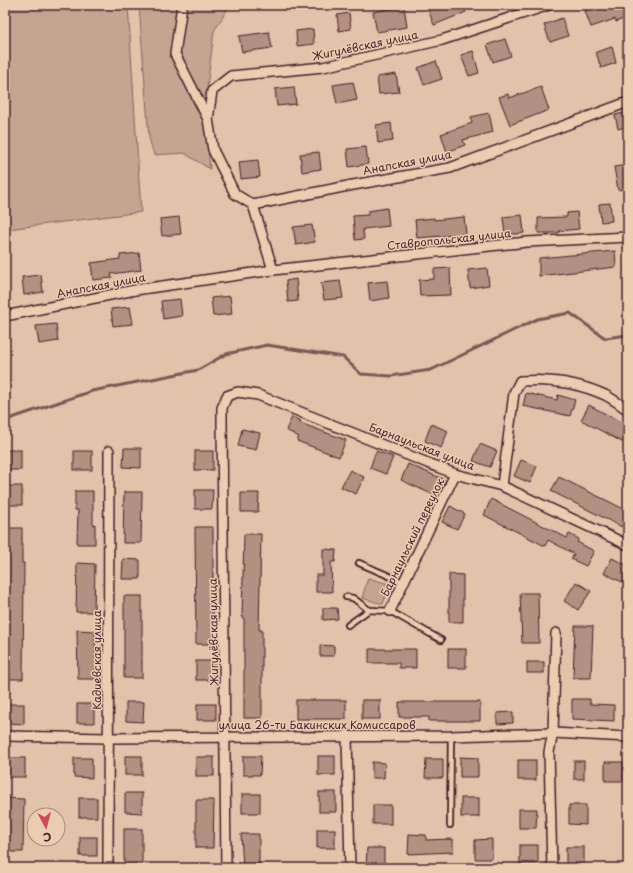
<svg xmlns="http://www.w3.org/2000/svg" width="633" height="873" font-family="'Playpen Sans',sans-serif">
<rect width="100%" height="100%" fill="#e1c2aa"/>
<filter id="ink" filterUnits="userSpaceOnUse"><feTurbulence type="fractalNoise" baseFrequency=".025" numOctaves="2"/><feDisplacementMap in="SourceGraphic" scale="8" xChannelSelector="R" yChannelSelector="G"/><feConvolveMatrix kernelMatrix="1 2 1 2 8 2 1 2 1" color-interpolation-filters="sRGB"/></filter>
<g filter="url(#ink)">
<g fill="#c5a492" stroke="#88625e">
<polygon points="5,5 128,5 141,212 8,229 5,187"/>
<polygon points="139,5 230,5 214,31 207,88 206,128 210,169 184,153 154,155 149,138"/>
<polygon points="368,578 389,584 383,604 362,598"/>
</g>
<g fill="none" stroke-linecap="round" stroke-linejoin="round">
<polyline stroke="#7e5757" stroke-width="3" points="5,418 9,419 92,391 198,370 226,354 267,345 343,357 361,374 391,376 431,370 537,319 570,313 605,338 628,335"/>
</g>
<g fill="#b29082" stroke="#4a1f2b">
<polygon points="432,5 463,5 466,12 434,25 427,7"/>
<polygon points="600,5 628,5 628,17 616,22 615,19 591,27 585,11"/>
<polygon points="404,6 407,27 377,32 373,12"/>
<polygon points="349,13 351,29 339,31 337,15"/>
<polygon points="562,18 568,36 550,42 544,25"/>
<polygon points="313,29 314,44 297,46 296,31"/>
<polygon points="269,32 272,48 242,52 239,36"/>
<polygon points="505,39 511,56 493,62 487,45"/>
<polygon points="612,47 616,63 601,68 596,52"/>
<polygon points="473,51 479,73 469,76 461,55"/>
<polygon points="436,61 442,79 424,85 418,68"/>
<polygon points="396,74 399,92 379,94 377,77"/>
<polygon points="353,82 357,100 337,104 333,85"/>
<polygon points="294,87 296,104 277,106 275,89"/>
<polygon points="541,87 549,110 510,125 499,97 508,94 509,98"/>
<polygon points="628,112 628,126 618,129 615,115"/>
<polygon points="489,113 493,132 463,140 465,145 447,152 441,134 472,123 471,117"/>
<polygon points="391,123 393,141 378,143 376,125"/>
<polygon points="366,147 368,164 349,167 347,149"/>
<polygon points="319,152 321,169 302,172 300,154"/>
<polygon points="258,160 260,177 241,179 239,162"/>
<polygon points="628,165 628,188 618,190 614,167"/>
<polygon points="610,203 612,221 601,222 599,204"/>
<polygon points="387,208 389,226 363,229 364,239 355,240 353,216 368,215 368,211"/>
<polygon points="577,212 579,229 559,231 559,233 538,233 538,218 567,217 567,213"/>
<polygon points="522,215 524,233 505,235 503,217"/>
<polygon points="179,217 181,234 162,236 160,219"/>
<polygon points="464,217 466,234 417,238 415,220 434,218 434,220"/>
<polygon points="312,225 315,242 296,245 293,227"/>
<polygon points="615,251 616,267 539,276 539,258"/>
<polygon points="139,253 141,270 111,274 112,278 93,280 91,263 120,259 120,255"/>
<polygon points="450,268 451,295 420,296 419,280 434,279 434,269"/>
<polygon points="487,268 489,285 470,288 468,270"/>
<polygon points="41,275 43,292 24,295 22,277"/>
<polygon points="296,279 298,301 288,302 286,281"/>
<polygon points="340,281 343,298 324,300 321,283"/>
<polygon points="387,281 389,298 370,301 368,283"/>
<polygon points="230,296 232,314 213,316 211,298"/>
<polygon points="180,299 182,316 163,319 161,301"/>
<polygon points="130,307 133,324 113,326 111,309"/>
<polygon points="56,324 58,341 39,344 36,326"/>
<polygon points="526,393 557,400 558,395 575,400 570,416 523,406"/>
<polygon points="589,405 628,426 628,434 624,443 581,420"/>
<polygon points="292,417 301,421 300,423 346,440 339,457 297,441 299,437 286,430"/>
<polygon points="431,424 448,431 441,448 425,441"/>
<polygon points="242,429 260,433 256,450 238,446"/>
<polygon points="480,444 497,451 490,467 473,461"/>
<polygon points="124,448 141,448 141,468 123,467"/>
<rect x="5" y="450" width="16" height="20"/>
<rect x="74" y="451" width="18" height="19"/>
<rect x="195" y="451" width="18" height="19"/>
<polygon points="376,451 393,457 386,474 370,468"/>
<polygon points="521,460 537,466 530,483 514,476"/>
<polygon points="408,464 445,480 438,497 401,480"/>
<polygon points="350,470 364,477 356,494 341,487"/>
<polygon points="559,477 628,511 622,527 551,491"/>
<rect x="5" y="486" width="17" height="19"/>
<polygon points="195,490 213,490 212,509 195,509"/>
<polygon points="75,491 93,491 93,524 95,524 95,544 77,544 78,510 75,510"/>
<polygon points="124,492 142,492 141,543 123,543"/>
<polygon points="241,493 259,493 258,512 241,512"/>
<polygon points="491,499 567,538 569,534 579,539 577,542 594,551 586,566 571,559 574,554 548,540 545,546 484,515"/>
<polygon points="450,506 465,514 457,529 442,522"/>
<polygon points="195,527 213,527 213,644 196,644"/>
<polygon points="5,528 22,528 22,563 24,563 23,679 6,679 7,548 5,548"/>
<polygon points="244,534 261,534 259,630 262,630 262,718 244,718 244,617 242,617"/>
<polygon points="323,549 336,550 335,562 331,562 332,592 316,592 316,575 323,575"/>
<polygon points="612,558 628,566 628,585 604,573"/>
<polygon points="123,559 140,560 140,579 122,579"/>
<polygon points="77,563 95,564 94,612 76,612"/>
<polygon points="449,574 463,575 463,622 449,622"/>
<polygon points="576,582 591,591 578,610 564,601"/>
<polygon points="520,593 538,593 539,643 522,643"/>
<rect x="124" y="596" width="18" height="82"/>
<polygon points="323,608 337,608 338,619 323,620"/>
<polygon points="575,626 593,626 591,678 573,678"/>
<polygon points="77,630 95,631 96,679 78,679"/>
<polygon points="320,645 334,646 334,656 320,656"/>
<polygon points="369,649 416,649 416,668 399,668 399,663 369,663"/>
<rect x="448" y="649" width="18" height="19"/>
<rect x="196" y="661" width="18" height="19"/>
<rect x="527" y="662" width="17" height="11"/>
<polygon points="572,699 590,699 590,704 614,705 614,721 572,719"/>
<rect x="296" y="700" width="50" height="19"/>
<rect x="362" y="700" width="18" height="19"/>
<polygon points="126,702 144,702 143,722 126,721"/>
<polygon points="399,702 480,702 480,721 429,721 429,717 399,717"/>
<polygon points="6,704 24,704 24,724 6,723"/>
<rect x="77" y="704" width="17" height="19"/>
<rect x="197" y="704" width="19" height="16"/>
<polygon points="513,712 513,723 497,724 497,713"/>
<rect x="125" y="756" width="17" height="19"/>
<polygon points="243,756 261,756 260,775 243,775"/>
<rect x="318" y="756" width="17" height="19"/>
<rect x="196" y="757" width="18" height="19"/>
<polygon points="460,757 478,758 478,777 460,777"/>
<rect x="7" y="758" width="18" height="19"/>
<polygon points="74,758 92,758 92,778 74,777"/>
<polygon points="426,759 443,759 443,778 425,778"/>
<rect x="518" y="760" width="18" height="20"/>
<rect x="574" y="761" width="10" height="18"/>
<polygon points="372,762 385,763 384,778 372,778"/>
<rect x="605" y="762" width="18" height="19"/>
<rect x="319" y="792" width="17" height="20"/>
<polygon points="125,793 142,793 142,813 125,812"/>
<rect x="242" y="794" width="18" height="19"/>
<polygon points="6,798 24,799 23,852 5,852"/>
<rect x="79" y="798" width="18" height="19"/>
<rect x="461" y="798" width="18" height="19"/>
<polygon points="196,800 214,800 213,848 196,848"/>
<rect x="373" y="805" width="18" height="19"/>
<polygon points="569,805 586,805 586,825 569,824"/>
<polygon points="519,809 537,809 536,828 519,828"/>
<rect x="124" y="829" width="18" height="39"/>
<rect x="317" y="829" width="18" height="19"/>
<polygon points="241,834 259,834 259,868 243,868"/>
<polygon points="409,834 426,835 426,840 453,839 453,852 408,854"/>
<rect x="80" y="837" width="17" height="19"/>
<polygon points="492,839 492,859 475,859 475,840"/>
<rect x="520" y="845" width="18" height="19"/>
<rect x="566" y="847" width="18" height="19"/>
<polygon points="367,848 384,848 384,867 366,867"/>
</g>
<g fill="none" stroke-linecap="round" stroke-linejoin="round">
<g stroke="#4a1f2b" stroke-width="8">
<g id="lane">
<polyline points="359,563 403,582"/>
<polyline points="346,597 353,598 369,610"/>
<polyline points="348,625 369,610 390,611 441,640"/>
<polyline points="450,825 451,736"/>
</g>
</g>
<g stroke="#4a1f2b" stroke-width="12">
<g id="street">
<polyline points="182,5 175,54 208,119"/>
<polyline points="253,205 353,185 450,168 628,102"/>
<polyline points="273,270 253,205 235,194 213,150 208,119 212,91 231,76 323,67 442,40 549,5"/>
<polyline points="5,316 135,290 273,270 527,242 628,237"/>
<path d="M502,486l12,-93 6,-12c28,-2 59,2 85,14 8,4 16,10 23,15"/>
<polyline points="390,611 455,474"/>
<polyline points="347,735 350,868"/>
<polyline points="5,736 107,738 451,736 553,733 628,737"/>
<polyline points="108,868 109,451"/>
<polyline points="226,868 222,421 222,408 227,396 238,392 258,395 455,474 502,486 628,545"/>
<polyline points="552,868 549,752 553,733 556,633"/>
</g>
</g>
<use href="#lane" stroke="#ebcdb2" stroke-width="4.5"/>
<use href="#street" stroke="#ebcdb2" stroke-width="9"/>
</g>
</g>
<g text-anchor="middle" dominant-baseline="central" stroke-width="3" stroke-linejoin="round" paint-order="stroke">
<g font-size="11" fill="#4a1f2b" stroke="#ebcdb2">
<text transform="translate(365 45) rotate(-12)">Жигулёвская улица</text>
<text transform="translate(407 162) rotate(-11)">Анапская улица</text>
<text transform="translate(449 239) rotate(-6)">Ставропольская улица</text>
<text transform="translate(101 285) rotate(-11)">Анапская улица</text>
<text transform="translate(422 446) rotate(21)">Барнаульская улица</text>
<text transform="translate(412 537) rotate(-64)">Барнаульский переулок</text>
<text transform="translate(213 632) rotate(-91)">Жигулёвская улица</text>
<text transform="translate(96 660) rotate(-90)">Кадиевская улица</text>
<text x="317" y="724">улица 26-ти Бакинских Комиссаров</text>
</g>
</g>
<rect width="633" height="873" fill="none" stroke="#ebcdb2" stroke-width="20"/>
<rect x="10" y="10" width="613" height="853" fill="none" stroke="#4a1f2b" stroke-width="1.5" filter="url(#ink)"/>
<g transform="translate(46 827) rotate(173)"><circle r="19" fill="#ebcdb2" stroke="#ab877c"/>
<path d="M0-3L7 15L0 10L-7 15Z" fill="#d1495b"/>
<text y="-6" font-size="11" font-weight="bold" text-anchor="middle" fill="#4a1f2b">С</text>
</g>
</svg>
